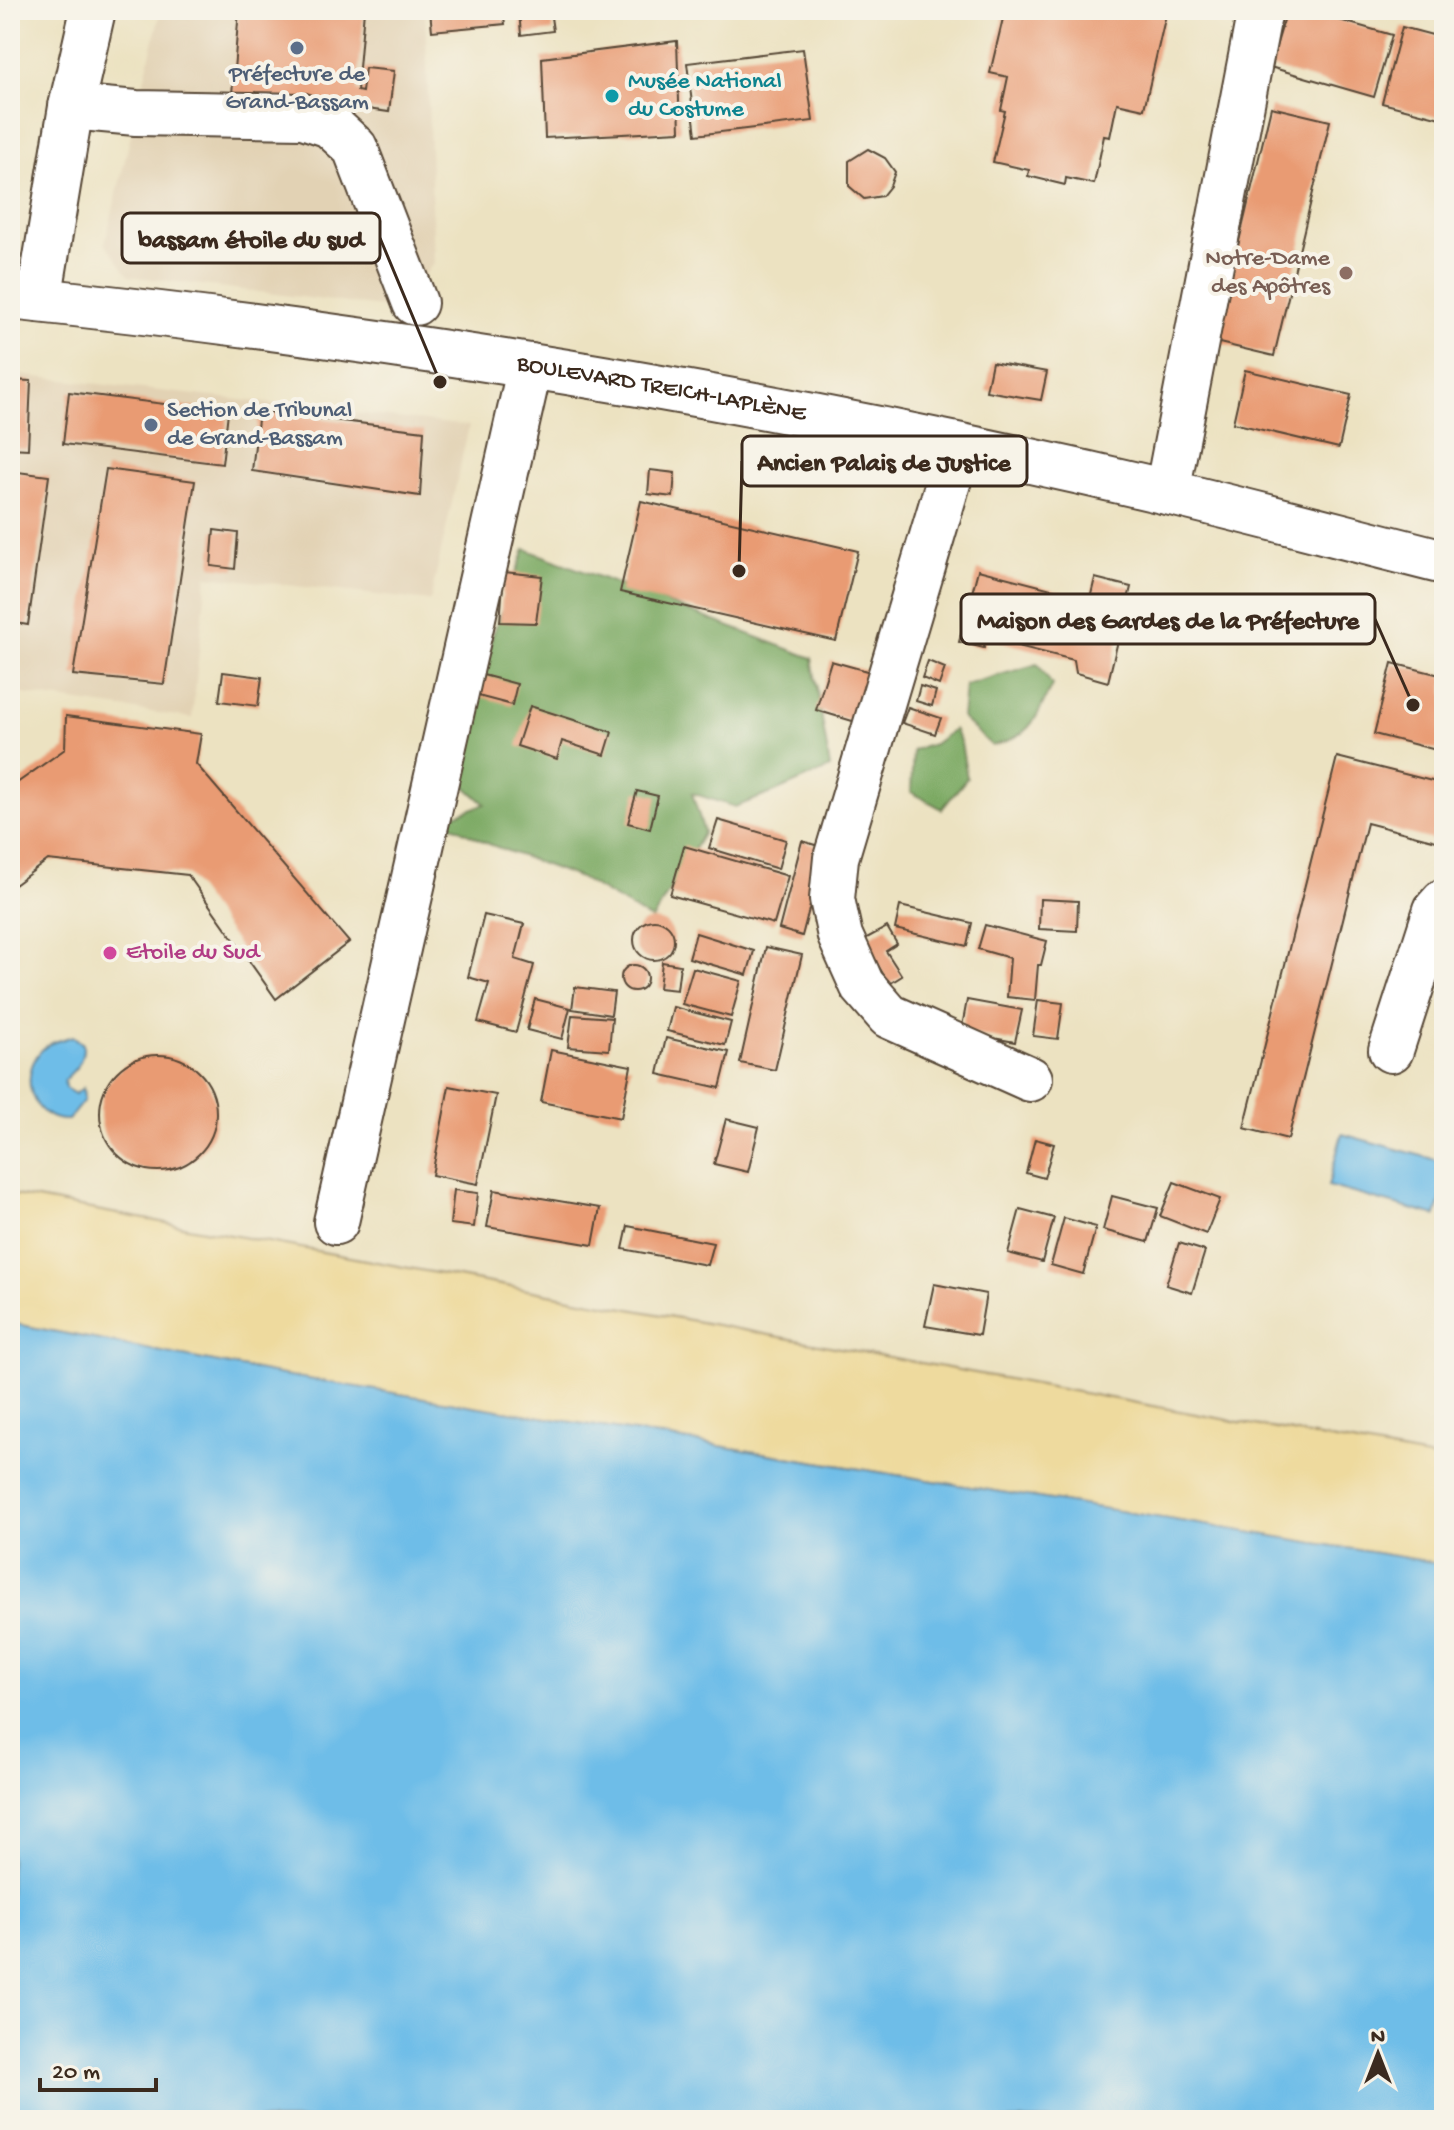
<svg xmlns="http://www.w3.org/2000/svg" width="1454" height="2130" font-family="'Gochi Hand',sans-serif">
<rect width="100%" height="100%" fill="#f7f3e8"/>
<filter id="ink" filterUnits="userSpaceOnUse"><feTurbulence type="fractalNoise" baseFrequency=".0125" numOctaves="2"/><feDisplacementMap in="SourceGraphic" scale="16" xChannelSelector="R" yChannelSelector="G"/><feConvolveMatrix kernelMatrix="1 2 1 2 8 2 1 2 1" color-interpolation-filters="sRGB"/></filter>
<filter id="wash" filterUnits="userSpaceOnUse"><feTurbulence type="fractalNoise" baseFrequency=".006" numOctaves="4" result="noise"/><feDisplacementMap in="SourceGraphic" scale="32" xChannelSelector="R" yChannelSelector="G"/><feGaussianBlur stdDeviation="1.8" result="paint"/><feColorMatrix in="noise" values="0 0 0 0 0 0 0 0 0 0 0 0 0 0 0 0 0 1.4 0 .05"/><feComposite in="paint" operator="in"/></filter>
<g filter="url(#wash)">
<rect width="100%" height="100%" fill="#ece2c1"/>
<g fill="#e2d2b4">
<polygon points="161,10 425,10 434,263 398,309 129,276 105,243"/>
<polygon points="10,374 469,426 430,601 207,576 192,718 10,692"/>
</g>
<g fill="#7aa962" stroke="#5a6a40" stroke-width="2">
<polygon points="525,549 812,658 830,768 775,792 735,807 692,793 704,832 652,920 580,878 489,844 441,820 485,804 455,777 466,759 492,637"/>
<path d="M1038,664l14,21c-18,36 -19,50 -60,61l-30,-28 3,-33z"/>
<polygon points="954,729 961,743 967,778 942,809 911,792 913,750 934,744"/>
</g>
<polygon fill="#eeda9e" stroke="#94825e" stroke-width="2" points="10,1194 1444,1460 1444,1564 277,1374 10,1323"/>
<g fill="#6ebde8" stroke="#547483" stroke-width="2">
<path d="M73,1036l10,8c1,17 -7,25 -19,36l1,8 10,6 8,-6 1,12 -16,20c-35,2 -50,-42 -28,-68 8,-10 21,-12 33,-16z"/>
<polygon points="1342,1134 1444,1162 1444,1188 1436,1216 1328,1186"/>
<polygon points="10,1323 277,1374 1444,1564 1444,2120 10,2120"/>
</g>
<g id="blocks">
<g fill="#e99b73">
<polygon points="239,10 364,10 357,91 362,92 365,68 394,71 389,112 360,108 362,102 356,101 356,105 232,94"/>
<polygon points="430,10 503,10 505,24 432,31"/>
<polygon points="519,10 550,10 553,31 521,35"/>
<polygon points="617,10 671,10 671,12 619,19"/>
<polygon points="1005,10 1167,10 1144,109 1117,103 1110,137 1104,136 1094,184 1066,178 1065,185 1028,176 1029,170 993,162 1005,111 1001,110 1008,77 990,73"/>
<polygon points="1287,10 1304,10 1392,35 1374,97 1270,67"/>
<polygon points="1402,27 1444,38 1444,119 1382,103"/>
<polygon points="677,41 680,131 545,138 542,58"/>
<polygon points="803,49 813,121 696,135 687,63"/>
<polygon points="1271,107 1330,121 1274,356 1215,342"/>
<polygon points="868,149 885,158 895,172 890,186 882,196 864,199 849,186 849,161"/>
<polygon points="992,362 1047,372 1041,400 986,391"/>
<polygon points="1245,370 1351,395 1339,448 1233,423"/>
<polygon points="10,380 31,381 28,449 10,448"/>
<polygon points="69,392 228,412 222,464 63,444"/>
<polygon points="259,411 424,431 420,496 252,471"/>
<polygon points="106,469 195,481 164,684 73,675"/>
<polygon points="650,470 675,473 673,497 648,494"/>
<polygon points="10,471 49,476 28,625 10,622"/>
<polygon points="641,501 858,551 836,641 620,592"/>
<polygon points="214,530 238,533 235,569 211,566"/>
<polygon points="978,570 1090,599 1095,578 1131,587 1108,682 1076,673 1074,660 986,638 984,648 959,642"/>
<polygon points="504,572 542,576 536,623 500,622"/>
<polygon points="831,661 874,673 859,723 816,710"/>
<polygon points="928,661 945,668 939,685 922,678"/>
<polygon points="1392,663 1444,676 1444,752 1374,734"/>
<polygon points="223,672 262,677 258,706 219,701"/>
<polygon points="483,675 517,684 512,705 478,696"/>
<polygon points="920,686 936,691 932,706 916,701"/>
<polygon points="530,706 612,732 605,755 562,741 557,759 517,746"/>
<polygon points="908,707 941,718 935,734 902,723"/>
<polygon points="66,716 201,734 196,764 349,942 276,999 188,875 48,860 10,888 10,788 65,749"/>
<polygon points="1337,757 1444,784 1444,843 1367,823 1288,1139 1244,1128"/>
<polygon points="637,791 658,796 650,829 628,823"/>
<polygon points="718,820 786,840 778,869 709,848"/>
<polygon points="802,841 825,848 802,936 779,929"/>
<polygon points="684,846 788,876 774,924 670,895"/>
<polygon points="1040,899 1078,901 1077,931 1039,929"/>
<polygon points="900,906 972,923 967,946 895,929"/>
<polygon points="484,915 524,924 515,959 534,965 516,1032 478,1022 489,983 468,977"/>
<circle cx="654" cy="940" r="20"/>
<polygon points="985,925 1047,941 1041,965 1038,965 1035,1000 1007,997 1010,958 978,949"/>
<polygon points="887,927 897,944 886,951 902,976 889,984 863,940"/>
<polygon points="696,933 754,951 747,975 689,958"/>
<polygon points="766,947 802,955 775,1070 740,1063"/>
<polygon points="662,962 680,965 677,990 659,988"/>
<circle cx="634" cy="978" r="13"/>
<polygon points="693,968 741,981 731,1017 682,1004"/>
<polygon points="575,987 614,992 611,1015 572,1009"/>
<polygon points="535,999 570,1008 562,1039 527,1030"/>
<polygon points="967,1000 1022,1010 1015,1042 961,1032"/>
<polygon points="1038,1000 1063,1003 1058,1039 1033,1036"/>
<polygon points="673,1007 731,1022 725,1045 667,1031"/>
<polygon points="572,1015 612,1018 609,1050 568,1047"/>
<polygon points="666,1038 729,1052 720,1088 658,1074"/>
<polygon points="551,1050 631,1066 621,1118 541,1102"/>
<circle cx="158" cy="1113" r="58"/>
<polygon points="449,1086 496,1095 478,1184 432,1175"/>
<polygon points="726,1119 759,1127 748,1172 714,1164"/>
<polygon points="1035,1139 1054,1144 1044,1178 1026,1173"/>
<polygon points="1174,1182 1220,1199 1206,1234 1160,1216"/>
<polygon points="454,1190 478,1193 474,1227 450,1224"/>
<polygon points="494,1190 600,1208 593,1245 487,1227"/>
<polygon points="1112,1196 1158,1208 1148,1242 1103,1230"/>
<polygon points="1020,1209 1054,1218 1042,1262 1008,1253"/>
<polygon points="1064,1218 1096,1227 1083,1274 1051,1265"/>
<polygon points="628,1226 713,1243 707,1265 623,1249"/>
<polygon points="1179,1243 1205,1251 1192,1293 1166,1285"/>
<polygon points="934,1284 986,1294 979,1335 925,1326"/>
</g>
</g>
</g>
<g filter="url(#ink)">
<use href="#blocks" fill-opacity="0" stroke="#564636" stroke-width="2"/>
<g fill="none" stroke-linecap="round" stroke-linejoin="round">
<g stroke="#564636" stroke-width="48">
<g id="minor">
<polyline points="71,107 136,113 303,116 330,125 355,148 415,303"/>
<path id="s1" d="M10,297c389,41 776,105 1157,195 93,22 185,47 277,70"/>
<polyline points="39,300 71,107 93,10"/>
<polyline points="959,446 836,858 832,899 840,936 862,985 889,1016 1030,1079"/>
<polyline points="1167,492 1260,10"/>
<polyline points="1391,1050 1436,910 1444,901"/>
<polyline points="336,1222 530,366"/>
</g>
</g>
<use href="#minor" stroke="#fff" stroke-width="44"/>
</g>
</g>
<g fill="#5c6f8a" stroke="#f7f3e8" stroke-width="3">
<circle cx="297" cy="48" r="8"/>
<circle cx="151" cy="425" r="8"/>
</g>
<circle fill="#0f9aa8" stroke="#f7f3e8" stroke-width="3" cx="612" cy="96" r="8"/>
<circle fill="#8d6e63" stroke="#f7f3e8" stroke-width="3" cx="1346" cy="273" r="8"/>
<circle fill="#d1479c" stroke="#f7f3e8" stroke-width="3" cx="110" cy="953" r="8"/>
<g text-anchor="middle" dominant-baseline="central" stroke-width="8" stroke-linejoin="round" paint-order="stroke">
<g font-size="24" fill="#4e5e75" stroke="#f7f3e8">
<text x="297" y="75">Préfecture de<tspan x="297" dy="28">Grand-Bassam</tspan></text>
<text x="167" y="411" text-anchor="start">Section de Tribunal<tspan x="167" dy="28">de Grand-Bassam</tspan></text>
</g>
<g font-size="24" fill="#0d838f" stroke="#f7f3e8" text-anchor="start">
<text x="628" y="82">Musée National<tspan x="628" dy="28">du Costume</tspan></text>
</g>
<g font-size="24" fill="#785e54" stroke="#f7f3e8" text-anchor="end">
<text x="1330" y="259">Notre-Dame<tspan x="1330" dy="28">des Apôtres</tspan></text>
</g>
<g font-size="24" fill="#3b2a1e" stroke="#f7f3e8">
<text stroke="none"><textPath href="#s1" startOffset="658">BOULEVARD TREICH-LAPLÈNE</textPath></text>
</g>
<g font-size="24" fill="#b23c85" stroke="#f7f3e8" text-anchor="start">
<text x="126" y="953">Etoile du Sud</text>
</g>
</g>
<path fill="none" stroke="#3b2a1e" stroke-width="3" d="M440 382L380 238M739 571L742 461M1413 705L1375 619"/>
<g fill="#3b2a1e" stroke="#f7f3e8" stroke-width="3">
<circle cx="440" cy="382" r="8"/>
<circle cx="739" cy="571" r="8"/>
<circle cx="1413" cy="705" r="8"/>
</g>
<g fill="#f7f3e8" stroke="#3b2a1e" stroke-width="3">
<rect x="122" y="213" width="258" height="50" rx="8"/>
<rect x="742" y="436" width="285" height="50" rx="8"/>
<rect x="961" y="594" width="414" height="50" rx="8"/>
</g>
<g font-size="26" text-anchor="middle" font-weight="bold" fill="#3b2a1e">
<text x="251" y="247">bassam étoile du sud</text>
<text x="884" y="470">Ancien Palais de Justice</text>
<text x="1168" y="628">Maison des Gardes de la Préfecture</text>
</g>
<rect width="1454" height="2130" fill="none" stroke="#f7f3e8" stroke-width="40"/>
<g transform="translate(1378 2054)" stroke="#f7f3e8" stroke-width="6" paint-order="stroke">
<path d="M0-6L14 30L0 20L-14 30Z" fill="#3b2a1e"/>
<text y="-12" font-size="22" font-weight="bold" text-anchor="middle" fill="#3b2a1e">N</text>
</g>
<path d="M40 2078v12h116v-12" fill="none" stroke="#3b2a1e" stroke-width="4"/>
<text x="52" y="2078" font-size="24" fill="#3b2a1e" stroke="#f7f3e8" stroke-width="6" paint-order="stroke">20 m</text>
</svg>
